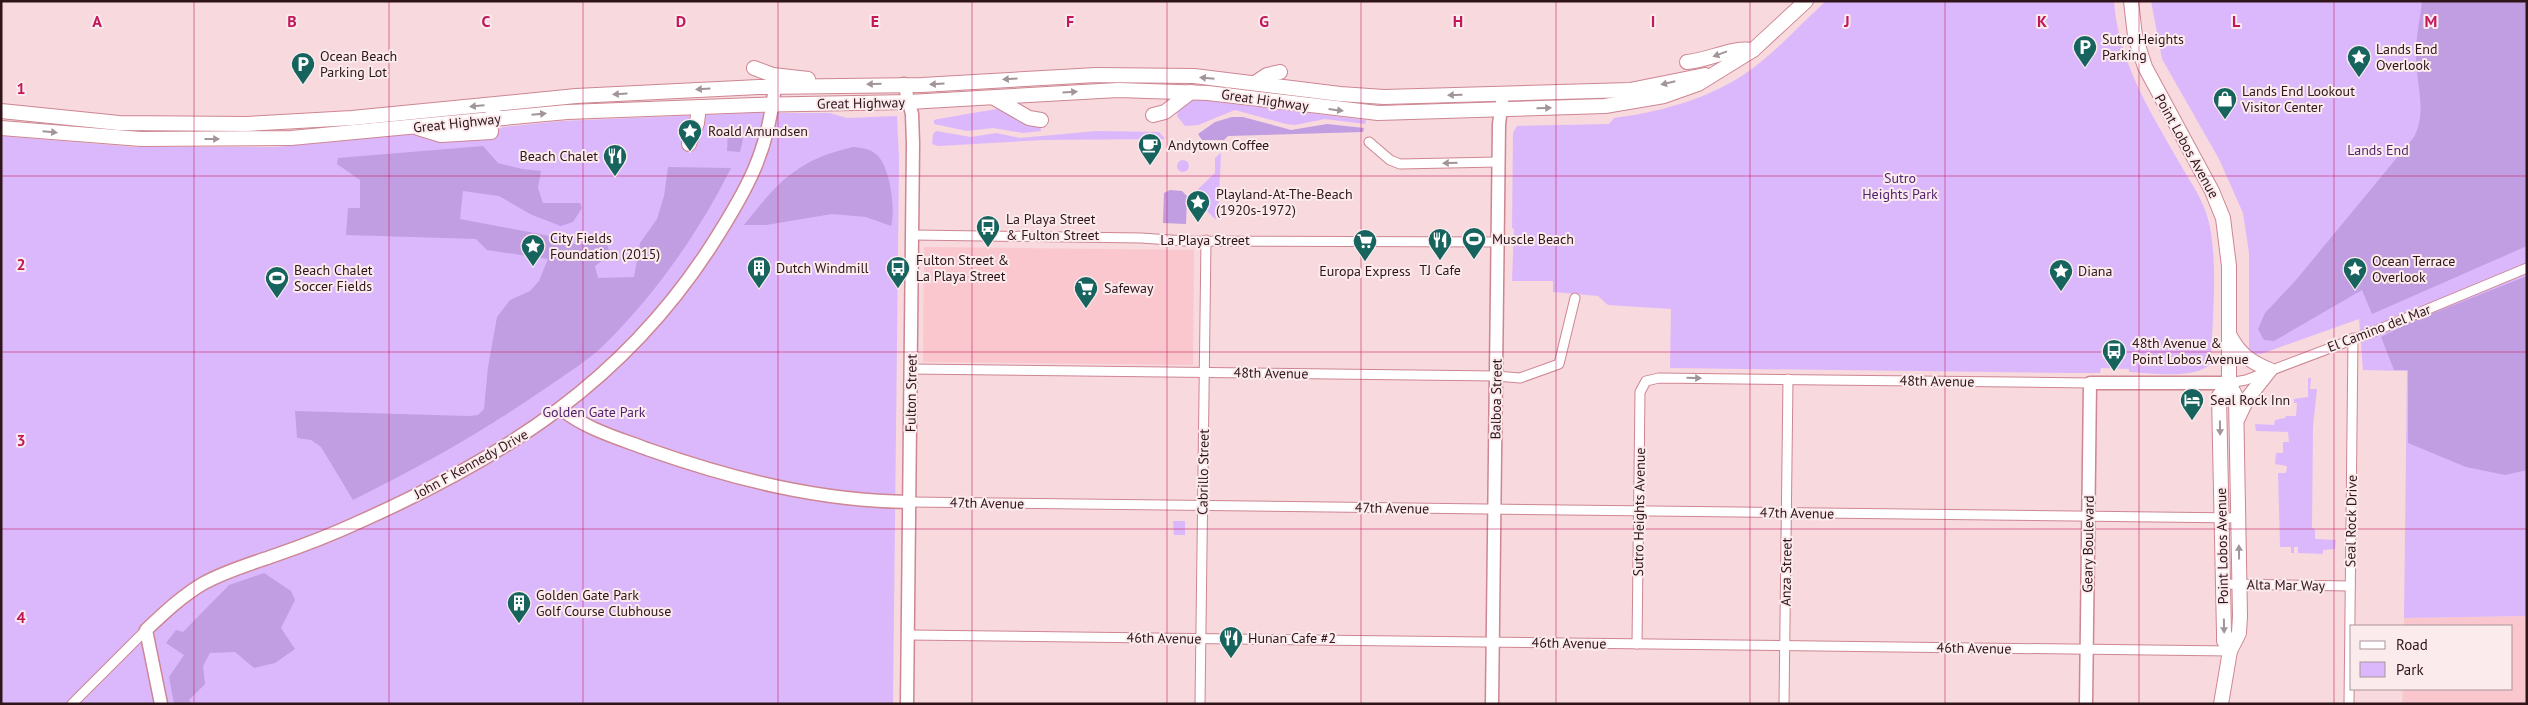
<svg xmlns="http://www.w3.org/2000/svg" width="2528" height="705" font-family="'PT Sans',sans-serif">
<rect width="100%" height="100%" fill="#f8d9dd"/>
<g fill="#fbc7cf">
<polygon points="924,247 1194,250 1193,365 923,362"/>
<polygon points="2527,616 2527,704 2402,704 2403,689 2512,689 2512,626 2404,626 2404,618"/>
</g>
<g fill="#dbb8fc">
<path d="M1826,1h288c4,60 36,110 65,161 10,18 24,37 29,57 11,41 4,102 3,144 -14,17 -60,10 -82,9v-3l-28,-1 -1,5h-33l-397,-5 1,-59 -63,-4 -10,-9 -45,-4v-11h-41l2,-52 -2,-1 1,-95 4,-7 92,-2 5,-6c53,-7 106,-22 148,-57 22,-18 42,-40 64,-60z"/>
<polygon points="2151,1 2527,1 2527,616 2404,618 2407,371 2363,370 2359,319 2261,354 2253,354 2249,350 2249,253 2243,213 2219,159 2162,59"/>
<polygon points="1193,99 1366,120 1365,124 1325,119 1295,125 1286,124 1235,110 1198,125 1185,126 1177,116 1178,108"/>
<polygon points="1002,108 1040,123 1041,131 1023,133 993,128 967,131 934,124 934,120 938,119"/>
<polygon points="750,113 830,113 847,118 897,116 899,159 893,704 1,704 1,136 136,147 276,147 416,134 483,134 503,127 561,121"/>
<polygon points="936,131 971,137 996,133 1020,138 1096,131 1159,132 1165,139 1044,140 938,146 932,144 933,134"/>
<polygon points="1221,153 1218,218 1215,219 1195,199 1196,191 1215,173 1215,158"/>
<circle cx="1183" cy="166" r="6"/>
<polygon points="2308,378 2311,378 2310,389 2317,389 2313,427 2312,528 2315,529 2315,539 2336,540 2335,549 2323,550 2323,554 2298,553 2298,547 2294,547 2294,553 2291,553 2291,547 2280,547 2278,473 2286,473 2287,466 2275,464 2276,453 2283,453 2283,442 2289,442 2288,432 2256,431 2255,424 2274,425 2275,420 2285,418 2286,416 2296,416 2297,403 2294,403 2294,399 2308,397"/>
<polygon points="1173,521 1185,521 1185,535 1174,535"/>
</g>
<g fill="#c19de2">
<path d="M2422,1h105v245l-155,68 -10,-24 -88,51 -10,-1 -6,-11 7,-16 31,-33 118,-143c13,-25 3,-50 2,-77 -1,-19 4,-40 6,-59z"/>
<polygon points="1232,117 1243,117 1291,130 1327,124 1364,128 1363,132 1228,136 1224,140 1202,140 1198,134 1215,122"/>
<polygon points="728,129 740,132 743,139 740,152 727,151"/>
<path d="M483,146l15,17 24,6 19,2 -3,17 5,15h37l2,5 -9,14 -12,4 -29,-11 -33,-19 -36,-5 -3,28 85,16 29,9h33l3,11 -15,11 3,12 36,-1 6,-34 17,-24 7,-23 4,-29 63,1c-32,64 -74,124 -125,175 -17,17 -40,31 -60,45 -62,43 -126,79 -193,112l-32,-53 -10,-7 -14,-2 -2,-27 174,5 9,-1 6,-6 4,-42 9,-50 13,-17 20,-9 9,-10 9,-22 -61,-9 -11,-11 -130,-4 2,-27h12v-28l-23,-16 1,-6z"/>
<path d="M853,147c8,1 16,1 23,7 14,11 20,56 15,72l-25,-9 -34,-3 -66,11h-22c35,-44 53,-65 109,-78z"/>
<polygon points="1170,190 1182,191 1187,196 1186,224 1163,223 1164,193"/>
<polygon points="2527,276 2527,470 2505,475 2466,467 2408,443 2408,370 2394,370 2381,337 2411,322"/>
<polygon points="264,573 291,591 295,600 281,628 295,649 275,663 254,668 235,652 210,653 203,666 205,684 189,700 192,704 174,704 169,677 184,655 166,643 176,630 183,632 229,585"/>
</g>
<g fill="none" stroke-linecap="round" stroke-linejoin="round">
<g stroke="#cd8692" stroke-width="11">
<g id="street">
<polyline points="1369,142 1390,160 1400,164 1498,162"/>
<polyline points="913,235 1141,238 1185,241 1498,242"/>
<polyline points="911,369 1496,376 1520,378 1559,364 1575,298"/>
<polyline points="2229,383 2246,380 2375,331 2527,268"/>
<polyline points="910,502 2238,518"/>
<polyline points="2223,584 2350,586"/>
<polyline points="908,635 2230,651"/>
<polyline points="1637,644 1640,392 1646,381 1659,378 2090,383"/>
<polyline points="72,704 146,630"/>
<polyline points="1200,704 1206,240"/>
<polyline points="1784,704 1788,379"/>
<polyline points="2349,704 2353,338"/>
</g>
</g>
<g stroke="#cd8692" stroke-width="15">
<g id="secondary">
<polyline points="904,84 912,114 913,144 907,704"/>
<path d="M561,409c25,20 57,29 86,40 85,30 172,52 263,53"/>
<path d="M161,704l-15,-74c18,-17 37,-35 58,-47 22,-12 46,-19 69,-27 29,-10 58,-21 86,-34 146,-65 266,-141 354,-279 35,-55 55,-91 62,-157"/>
<polyline points="1492,704 1499,124 1503,94"/>
<polyline points="2086,704 2090,383 2229,383"/>
</g>
</g>
<g stroke="#cd8692" stroke-width="16">
<g id="primary">
<polyline points="2131,1 2135,36 2145,67 2212,191 2223,218 2229,266 2229,383 2236,397 2240,616 2239,633 2230,651 2221,704"/>
<path d="M1687,62c23,-2 43,-15 66,-12"/>
<polyline points="754,68 773,75 808,79"/>
<polyline points="1255,83 1267,75 1280,72"/>
<polyline points="994,98 1029,118 1041,120"/>
<polyline points="1,111 119,123 246,124 352,118 576,96 759,87 922,85 1096,75 1194,76 1340,94 1384,97 1630,90 1705,75"/>
<polyline points="1153,115 1165,112 1191,92"/>
<polyline points="1,128 141,139 291,138 567,112 755,105 909,102 1118,90 1208,93 1378,113 1605,106 1664,96 1698,84 1753,50 1806,1"/>
<polyline points="418,128 441,135 491,132 490,119 494,113"/>
<polyline points="689,144 697,123 699,107"/>
<path d="M2230,336c10,19 21,26 40,34l-23,29 -9,19"/>
<polyline points="2229,383 2219,396 2224,633 2224,641 2230,651"/>
</g>
</g>
<use href="#street" stroke="#fff" stroke-width="9"/>
<use href="#secondary" stroke="#fff" stroke-width="12"/>
<use href="#primary" stroke="#fff" stroke-width="14"/>
</g>
<defs><path id="oneway-solid" d="M-6-.8H1V-3.2L6.5 0L1 3.2V.8H-6Z" transform="scale(1.25)"/></defs>
<g fill="#a19598">
<use href="#oneway-solid" transform="translate(1720 54) rotate(160)"/>
<use href="#oneway-solid" transform="translate(1207 78) rotate(-175)"/>
<use href="#oneway-solid" transform="translate(1010 79) rotate(176)"/>
<use href="#oneway-solid" transform="translate(1668 83) rotate(167)"/>
<use href="#oneway-solid" transform="translate(874 84) rotate(179)"/>
<use href="#oneway-solid" transform="translate(937 84) rotate(177)"/>
<use href="#oneway-solid" transform="translate(703 89) rotate(177)"/>
<use href="#oneway-solid" transform="translate(1070 92) rotate(-4)"/>
<use href="#oneway-solid" transform="translate(620 94) rotate(177)"/>
<use href="#oneway-solid" transform="translate(1455 95) rotate(178)"/>
<use href="#oneway-solid" transform="translate(477 106) rotate(175)"/>
<use href="#oneway-solid" transform="translate(1544 108) rotate(-2)"/>
<use href="#oneway-solid" transform="translate(1336 110) rotate(7)"/>
<use href="#oneway-solid" transform="translate(539 114) rotate(-5)"/>
<use href="#oneway-solid" transform="translate(50 132) rotate(5)"/>
<use href="#oneway-solid" transform="translate(212 139)"/>
<use href="#oneway-solid" transform="translate(1450 163) rotate(179)"/>
<use href="#oneway-solid" transform="translate(1694 378) rotate(1)"/>
<use href="#oneway-solid" transform="translate(2220 428) rotate(89)"/>
<use href="#oneway-solid" transform="translate(2239 552) rotate(-91)"/>
<use href="#oneway-solid" transform="translate(2224 626) rotate(89)"/>
</g>
<path fill="none" stroke="#c2185b" stroke-width="1" stroke-opacity="0.55" d="M194,1v703M389,1v703M583,1v703M778,1v703M972,1v703M1167,1v703M1361,1v703M1556,1v703M1750,1v703M1945,1v703M2139,1v703M2334,1v703M1,176h2526M1,352h2526M1,529h2526"/>
<defs>
<g id="parking-pin" transform="scale(1.25)"><path d="M0 17L-7.5 6A9.5 9.5 0 1 1 7.5 6Z" fill="#17645f" stroke="#fbebed"/><path d="M-3.5-5.5H1a3.5 3.5 0 0 1 0 7H-1V5.5H-3.5ZM-1-3.4V-.6H.8a1.4 1.4 0 0 0 0-2.8Z" fill="#fff"/></g>
<g id="sight-pin" transform="scale(1.25)"><path d="M0 17L-7.5 6A9.5 9.5 0 1 1 7.5 6Z" fill="#17645f" stroke="#fbebed"/><path d="M0-6L1.8-2.2L6-1.7L2.9 1.2L3.7 5.4L0 3.3L-3.7 5.4L-2.9 1.2L-6-1.7L-1.8-2.2Z" fill="#fff"/></g>
<g id="shop-pin" transform="scale(1.25)"><path d="M0 17L-7.5 6A9.5 9.5 0 1 1 7.5 6Z" fill="#17645f" stroke="#fbebed"/><path d="M-5-2.5h2.3a2.7 3.5 0 0 1 5.4 0H5L5.5 6h-11ZM-1.5-2.5h3a1.5 2.3 0 0 0-3 0Z" fill="#fff"/></g>
<g id="cafe-pin" transform="scale(1.25)"><path d="M0 17L-7.5 6A9.5 9.5 0 1 1 7.5 6Z" fill="#17645f" stroke="#fbebed"/><path d="M-5.5-4.5H6V0H3Q3 3.5 0 3.5H-2.5Q-5.5 3.5-5.5 0ZM3-3.2v2h1.7v-2ZM-6 4.5H4V6H-6Z" fill="#fff"/></g>
<g id="restaurant-pin" transform="scale(1.25)"><path d="M0 17L-7.5 6A9.5 9.5 0 1 1 7.5 6Z" fill="#17645f" stroke="#fbebed"/><path d="M-5-6h1v4h1v-4h1v4h1v-4h1v5L-1.5 .5V6h-2V.5L-5-1ZM5-6V6H3V1.5H1.5Q1.5-4 5-6Z" fill="#fff"/></g>
<g id="bus-pin" transform="scale(1.25)"><path d="M0 17L-7.5 6A9.5 9.5 0 1 1 7.5 6Z" fill="#17645f" stroke="#fbebed"/><path d="M-5-6H5V4H4V6H2V4H-2V6H-4V4H-5ZM-3.5-4V0h7V-4ZM-3.5 1.2v1.5H-2V1.2ZM2 1.2v1.5H3.5V1.2Z" fill="#fff"/></g>
<g id="stadium-pin" transform="scale(1.25)"><path d="M0 17L-7.5 6A9.5 9.5 0 1 1 7.5 6Z" fill="#17645f" stroke="#fbebed"/><path d="M0-5a6.5 5 0 1 0 0 10a6.5 5 0 1 0 0-10ZM-3.5-1.8h7v3.6h-7Z" fill="#fff"/></g>
<g id="supermarket-pin" transform="scale(1.25)"><path d="M0 17L-7.5 6A9.5 9.5 0 1 1 7.5 6Z" fill="#17645f" stroke="#fbebed"/><path d="M-6-5.5h2.5l.6 2H6L4.5 2H-2.5L-4.4-4H-6ZM-1.5 3.2a1.3 1.3 0 1 0 .1 0ZM3 3.2a1.3 1.3 0 1 0 .1 0Z" fill="#fff"/></g>
<g id="building-pin" transform="scale(1.25)"><path d="M0 17L-7.5 6A9.5 9.5 0 1 1 7.5 6Z" fill="#17645f" stroke="#fbebed"/><path d="M-4-6H4V6H1V3H-1V6H-4ZM-2.5-4.3h1.7v1.8h-1.7ZM.8-4.3h1.7v1.8H.8ZM-2.5-1h1.7V.8h-1.7ZM.8-1h1.7V.8H.8Z" fill="#fff"/></g>
<g id="hotel-pin" transform="scale(1.25)"><path d="M0 17L-7.5 6A9.5 9.5 0 1 1 7.5 6Z" fill="#17645f" stroke="#fbebed"/><path d="M-6-4.5h1.5V1H6V5H4.5V3h-9V5H-6ZM-4 0a1.8 1.8 0 1 1 3.6 0ZM.5 0V-2.5h3Q6-2.5 6 0Z" fill="#fff"/></g>
</defs>
<g fill-rule="evenodd">
<use href="#parking-pin" x="2085" y="47"/>
<use href="#sight-pin" x="2359" y="57"/>
<use href="#parking-pin" x="303" y="64"/>
<use href="#shop-pin" x="2225" y="99"/>
<use href="#sight-pin" x="690" y="131"/>
<use href="#cafe-pin" x="1150" y="145"/>
<use href="#restaurant-pin" x="615" y="156"/>
<use href="#sight-pin" x="1198" y="202"/>
<use href="#bus-pin" x="988" y="227"/>
<use href="#stadium-pin" x="1474" y="239"/>
<use href="#restaurant-pin" x="1440" y="240"/>
<use href="#supermarket-pin" x="1365" y="241"/>
<use href="#sight-pin" x="533" y="246"/>
<use href="#building-pin" x="759" y="268"/>
<use href="#bus-pin" x="898" y="268"/>
<use href="#sight-pin" x="2355" y="269"/>
<use href="#sight-pin" x="2061" y="271"/>
<use href="#stadium-pin" x="277" y="278"/>
<use href="#supermarket-pin" x="1086" y="288"/>
<use href="#bus-pin" x="2114" y="351"/>
<use href="#hotel-pin" x="2192" y="400"/>
<use href="#building-pin" x="519" y="603"/>
<use href="#restaurant-pin" x="1231" y="638"/>
</g>
<g text-anchor="middle" dominant-baseline="central" stroke-width="4" stroke-linejoin="round" paint-order="stroke">
<g font-size="14" fill="#2f1419" stroke="#fbebed" text-anchor="start">
<text x="2102" y="39">Sutro Heights<tspan x="2102" dy="16">Parking</tspan></text>
<text x="2376" y="49">Lands End<tspan x="2376" dy="16">Overlook</tspan></text>
<text x="320" y="56">Ocean Beach<tspan x="320" dy="16">Parking Lot</tspan></text>
<text x="2242" y="91">Lands End Lookout<tspan x="2242" dy="16">Visitor Center</tspan></text>
<text x="708" y="131">Roald Amundsen</text>
<text x="1168" y="145">Andytown Coffee</text>
<text x="598" y="156" text-anchor="end">Beach Chalet</text>
<text x="1216" y="194">Playland-At-The-Beach<tspan x="1216" dy="16">(1920s-1972)</tspan></text>
<text x="1006" y="219">La Playa Street<tspan x="1006" dy="16">&amp; Fulton Street</tspan></text>
<text x="550" y="238">City Fields<tspan x="550" dy="16">Foundation (2015)</tspan></text>
<text x="1492" y="239">Muscle Beach</text>
<text x="916" y="260">Fulton Street &amp;<tspan x="916" dy="16">La Playa Street</tspan></text>
<text x="2372" y="261">Ocean Terrace<tspan x="2372" dy="16">Overlook</tspan></text>
<text x="776" y="268">Dutch Windmill</text>
<text x="294" y="270">Beach Chalet<tspan x="294" dy="16">Soccer Fields</tspan></text>
<text x="1440" y="270" text-anchor="middle">TJ Cafe</text>
<text x="1365" y="271" text-anchor="middle">Europa Express</text>
<text x="2078" y="271">Diana</text>
<text x="1104" y="288">Safeway</text>
<text x="2132" y="343">48th Avenue &amp;<tspan x="2132" dy="16">Point Lobos Avenue</tspan></text>
<text x="2210" y="400">Seal Rock Inn</text>
<text x="536" y="595">Golden Gate Park<tspan x="536" dy="16">Golf Course Clubhouse</tspan></text>
<text x="1248" y="638">Hunan Cafe #2</text>
</g>
<g font-size="14" fill="#2f1419" stroke="#fbebed">
<text transform="translate(1265 100) rotate(8)">Great Highway</text>
<text transform="translate(861 103) rotate(-1)">Great Highway</text>
<text transform="translate(457 123) rotate(-6)">Great Highway</text>
<text transform="translate(2187 146) rotate(61)">Point Lobos Avenue</text>
<text x="1205" y="240">La Playa Street</text>
<text transform="translate(2379 328) rotate(-21)">El Camino del Mar</text>
<text transform="translate(1271 373) rotate(1)">48th Avenue</text>
<text transform="translate(1937 381) rotate(1)">48th Avenue</text>
<text transform="translate(911 393) rotate(-89)">Fulton Street</text>
<text transform="translate(1496 399) rotate(-89)">Balboa Street</text>
<text transform="translate(471 464) rotate(-29)">John F Kennedy Drive</text>
<text transform="translate(1203 472) rotate(-89)">Cabrillo Street</text>
<text transform="translate(987 503) rotate(1)">47th Avenue</text>
<text transform="translate(1392 508) rotate(1)">47th Avenue</text>
<text transform="translate(1639 512) rotate(-89)">Sutro Heights Avenue</text>
<text transform="translate(1797 513) rotate(1)">47th Avenue</text>
<text transform="translate(2351 521) rotate(-89)">Seal Rock Drive</text>
<text transform="translate(2088 544) rotate(-89)">Geary Boulevard</text>
<text transform="translate(2222 546) rotate(-91)">Point Lobos Avenue</text>
<text transform="translate(1786 572) rotate(-89)">Anza Street</text>
<text transform="translate(2286 585) rotate(1)">Alta Mar Way</text>
<text transform="translate(1164 638) rotate(1)">46th Avenue</text>
<text transform="translate(1569 643) rotate(1)">46th Avenue</text>
<text transform="translate(1974 648) rotate(1)">46th Avenue</text>
</g>
<g font-size="14" fill="#4e1f6f" stroke="#fbebed">
<text x="2378" y="150">Lands End</text>
<text x="1900" y="178">Sutro<tspan x="1900" dy="16">Heights Park</tspan></text>
<text x="594" y="412">Golden Gate Park</text>
</g>
</g>
<g font-size="16" text-anchor="middle" font-weight="bold" fill="#c2185b" stroke="#fbebed" stroke-width="4" stroke-linejoin="round" paint-order="stroke">
<text x="97" y="27">A</text>
<text x="292" y="27">B</text>
<text x="486" y="27">C</text>
<text x="681" y="27">D</text>
<text x="875" y="27">E</text>
<text x="1070" y="27">F</text>
<text x="1264" y="27">G</text>
<text x="1458" y="27">H</text>
<text x="1653" y="27">I</text>
<text x="1847" y="27">J</text>
<text x="2042" y="27">K</text>
<text x="2236" y="27">L</text>
<text x="2431" y="27">M</text>
<text x="21" y="94">1</text>
<text x="21" y="270">2</text>
<text x="21" y="446">3</text>
<text x="21" y="623">4</text>
</g>
<rect width="2528" height="705" fill="none" stroke="#2f1419" stroke-width="5"/>
<rect x="2350" y="625" width="162" height="65" fill="#fbebed" stroke="#a99598"/>
<rect x="2360" y="641" width="25" height="8" fill="#ffffff" stroke="#a99598"/>
<text x="2396" y="650" font-size="15" fill="#2f1419">Road</text>
<rect x="2360" y="662" width="25" height="15" fill="#dbb8fc" stroke="#a99598"/>
<text x="2396" y="675" font-size="15" fill="#2f1419">Park</text>
</svg>
